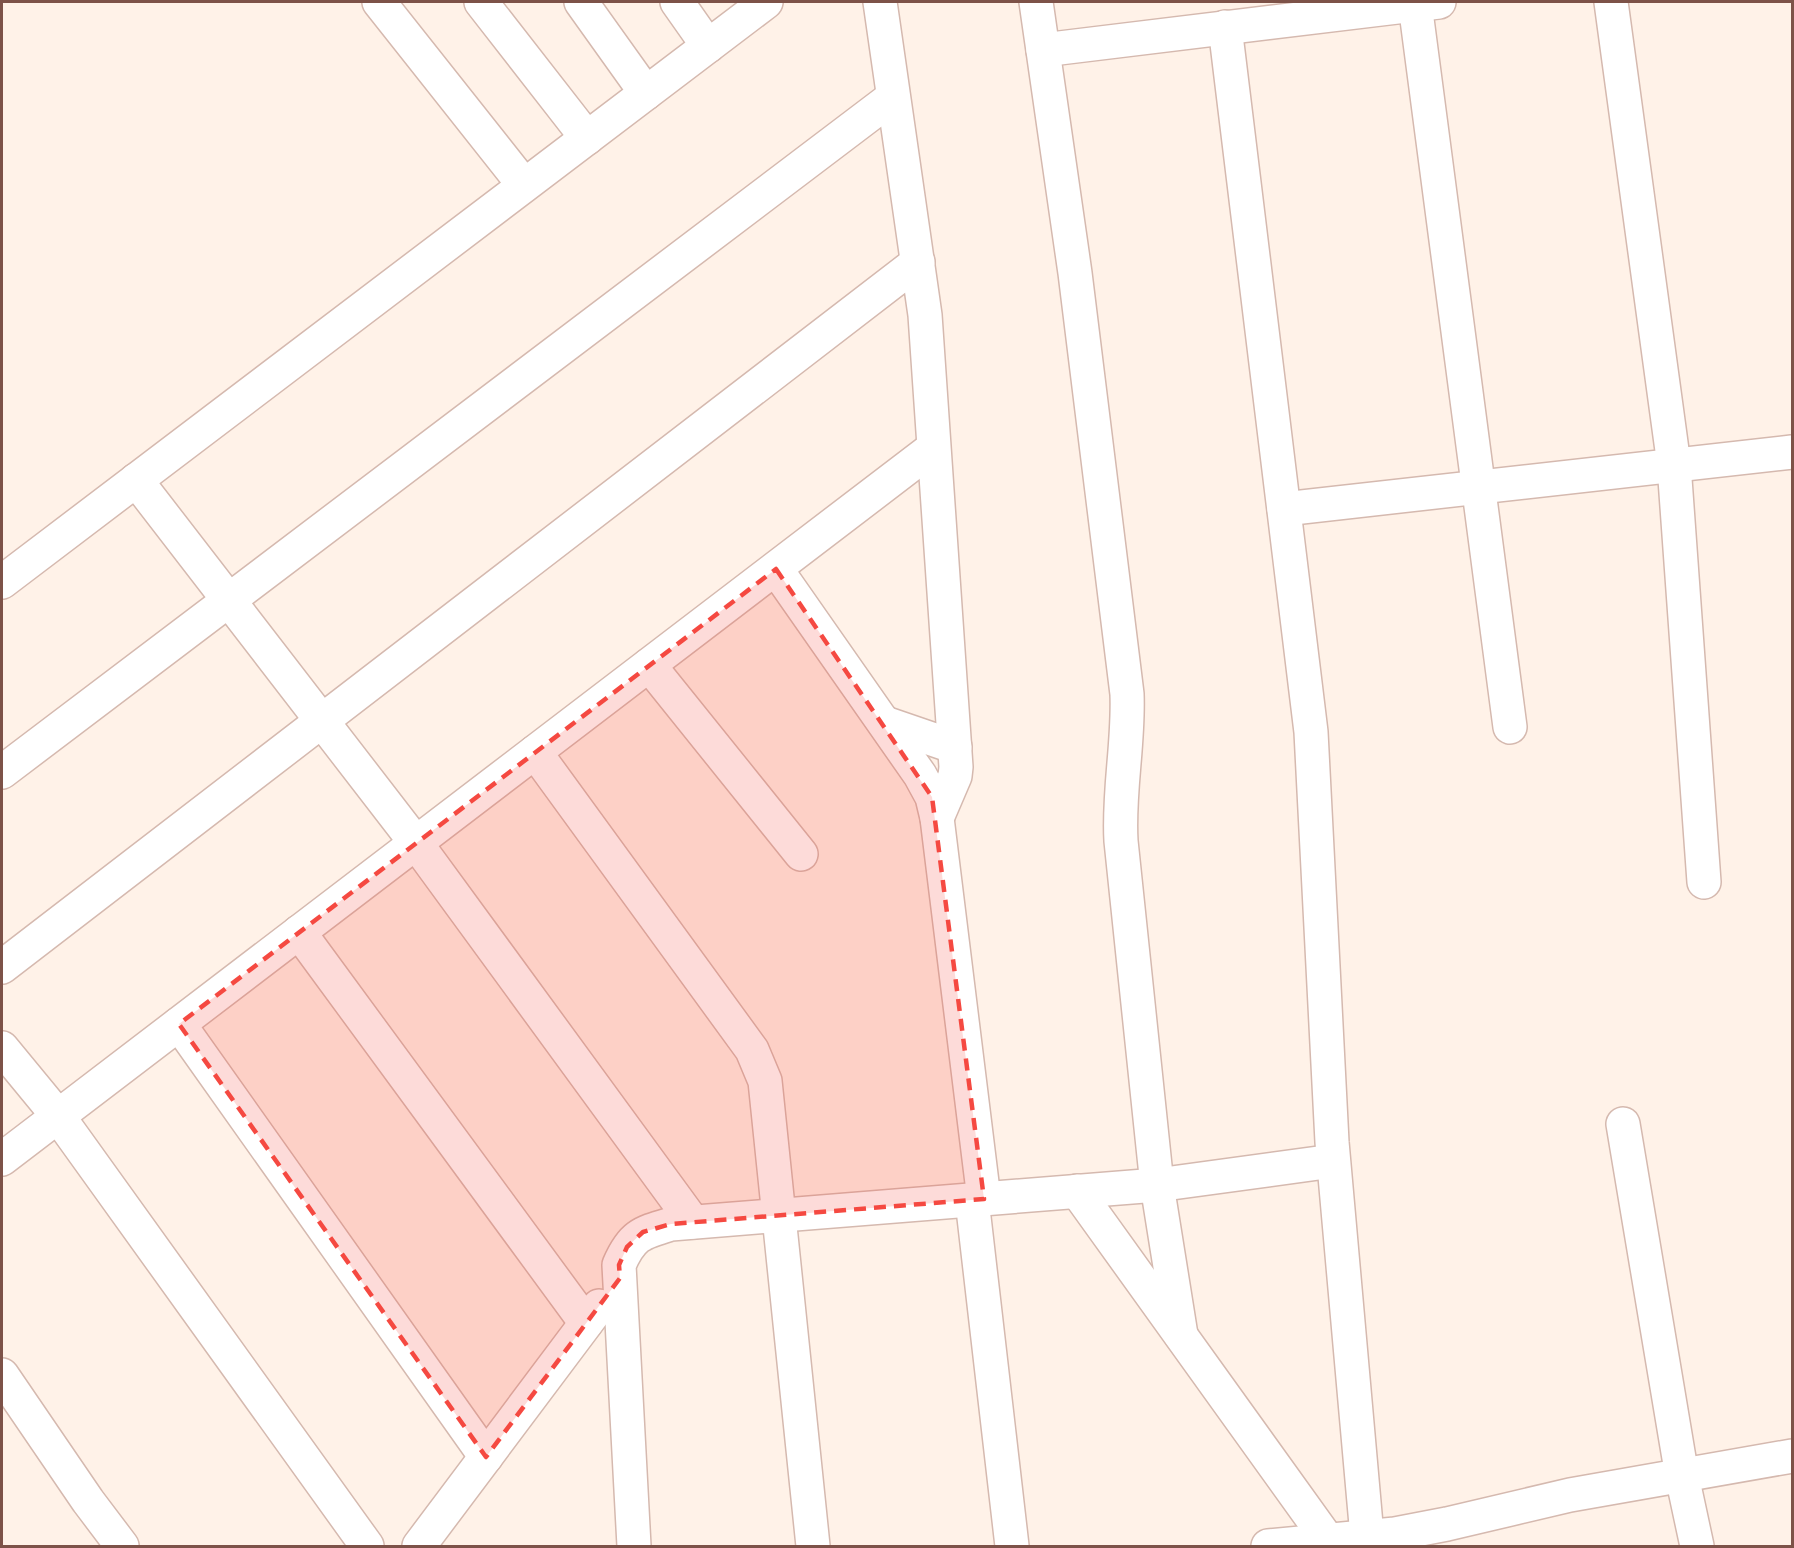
<svg xmlns="http://www.w3.org/2000/svg" width="1794" height="1548" font-family="'Roboto Condensed',sans-serif">
<rect width="100%" height="100%" fill="#fff2e8"/>
<g fill="none" stroke-linecap="round" stroke-linejoin="round">
<g stroke="#d5b9af" stroke-width="36">
<g id="minor">
<polyline points="379,2 524,185"/>
<polyline points="481,2 587,138"/>
<polyline points="581,2 646,93"/>
<polyline points="677,2 708,46"/>
<polyline points="880,2 925,315 956,767 955,776 937,818"/>
<path d="M1036,2l39,271 52,421c2,49 -9,98 -6,147l36,344 24,150"/>
<polyline points="1611,2 1674,465 1704,882"/>
<polyline points="1415,4 1510,727"/>
<polyline points="1225,27 1311,732 1332,1142 1367,1536"/>
<polyline points="1043,50 1439,2"/>
<polyline points="136,480 416,843 693,1222"/>
<polyline points="1284,509 1792,452"/>
<polyline points="776,569 920,775 932,797 937,818 984,1199"/>
<polyline points="2,582 766,2"/>
<polyline points="649,665 801,854"/>
<polyline points="885,723 955,747"/>
<polyline points="535,752 752,1050 765,1081 813,1546"/>
<polyline points="2,772 893,97"/>
<polyline points="299,932 586,1323"/>
<polyline points="2,967 918,262"/>
<polyline points="179,1024 486,1457"/>
<polyline points="2,1048 58,1116 367,1546"/>
<polyline points="1623,1124 1682,1476 1697,1546"/>
<polyline points="2,1159 933,448"/>
<polyline points="1077,1191 1332,1546"/>
<polyline points="972,1200 1012,1546"/>
<polyline points="2,1375 88,1501 122,1546"/>
<polyline points="419,1546 599,1306"/>
<path d="M634,1546l-15,-281c13,-30 22,-32 52,-41l486,-39 176,-24"/>
<polyline points="1268,1546 1395,1534 1447,1524 1570,1495 1792,1456"/>
</g>
</g>
<use href="#minor" stroke="#fff" stroke-width="33"/>
</g>
<path fill="#f54941" fill-opacity="0.2" stroke="#f54941" stroke-width="4.5" stroke-dasharray="12 8" stroke-linejoin="round" d="M776,569l156,228 52,402 -313,25 -28,8 -16,15 -8,18 1,13 -134,179 -307,-433z"/>
<rect width="1794" height="1548" fill="none" stroke="#7d5248" stroke-width="6"/>
</svg>
